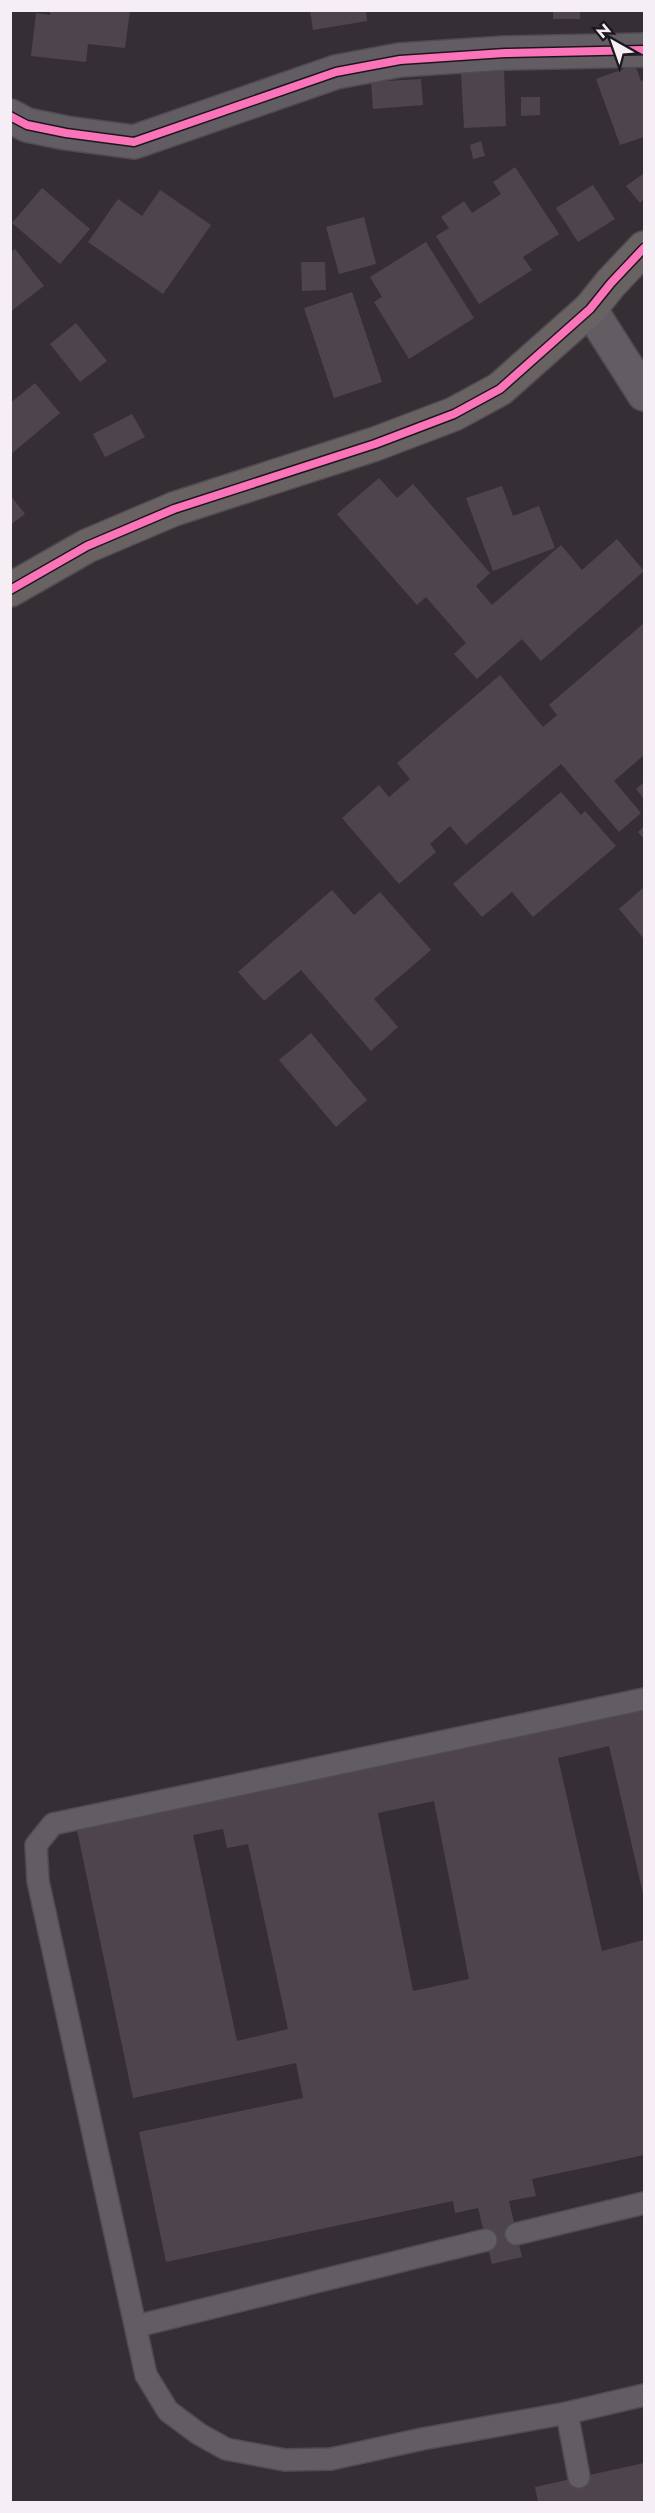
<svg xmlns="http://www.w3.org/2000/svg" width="655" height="2513" font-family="Jost,sans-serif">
<rect width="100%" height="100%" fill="#352f35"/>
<g fill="#4e444e" fill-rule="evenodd">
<polygon points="50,10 130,10 125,48 88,44 86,62 31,56 36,13 50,15"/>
<polygon points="310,10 366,10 367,21 313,30"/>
<rect x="553" y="10" width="27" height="9"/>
<polygon points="635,65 641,81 644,80 644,137 620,145 596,79"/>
<polygon points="504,70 506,126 464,128 461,73"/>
<polygon points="421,79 423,105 373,109 371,82"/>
<polygon points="521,97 540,97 540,115 521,116"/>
<polygon points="481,141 485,156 473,159 470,145"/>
<polygon points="515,167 559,234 523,257 532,270 479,304 436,236 449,228 441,217 464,201 472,213 501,194 493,182"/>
<polygon points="643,174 644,199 640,203 626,186"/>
<polygon points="593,185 615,219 578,242 556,208"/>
<polygon points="42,188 90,229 60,264 12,223"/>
<polygon points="160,190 211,225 163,294 88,242 118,199 142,216"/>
<polygon points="364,217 376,264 339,274 326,227"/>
<polygon points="426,242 474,318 409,359 374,302 382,297 370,277"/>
<polygon points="15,249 44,286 10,312 10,253"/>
<polygon points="301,262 325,262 326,290 302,291"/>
<polygon points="352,292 382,382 334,398 304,308"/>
<polygon points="76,323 107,361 80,382 50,344"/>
<polygon points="35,383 60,413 10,455 10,399 13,401"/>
<polygon points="132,414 145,437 105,457 93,434"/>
<polygon points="379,478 397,498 413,484 490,573 476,586 492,605 561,545 582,570 617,539 644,571 541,661 522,639 477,679 454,654 466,643 426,597 417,605 337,514"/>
<polygon points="502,486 513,516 539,506 555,548 493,571 466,498"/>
<polygon points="10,495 25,514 10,525"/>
<polygon points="644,623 644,755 614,781 641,813 619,832 561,764 466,845 450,826 430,844 436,852 399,884 342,818 379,785 389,797 410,779 397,763 500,675 543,727 557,715 549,705"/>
<polygon points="644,782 644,799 636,789"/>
<polygon points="561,792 581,815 585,811 616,846 533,917 512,892 482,917 453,884"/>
<polygon points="644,826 644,839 638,832"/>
<polygon points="644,887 644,939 619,909"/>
<polygon points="332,890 354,915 380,892 431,950 374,999 398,1027 371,1051 301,970 264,1001 238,972"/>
<polygon points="311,1033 367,1100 336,1127 279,1060"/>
<path d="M644,1710v188l-35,-152 -51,12 44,193 42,-11v215l-112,24 4,17 -27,5 13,56 -30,7 -14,-56 -23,5 -2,-12 -287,61 -27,-130 164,-34 -7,-35 -163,35 -56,-268zM434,1801l35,178 -56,12 -35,-178zM223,1829l4,19 21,-4 40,185 -51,12 -44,-206z"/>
<polygon points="644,2463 644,2500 635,2502 538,2502 535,2487"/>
</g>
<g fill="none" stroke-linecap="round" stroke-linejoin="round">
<g stroke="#504b50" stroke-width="24">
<g id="lane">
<polyline points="644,1699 53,1824 36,1845 38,1881 146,2375 168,2411 199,2434 226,2449 285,2460 331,2459 422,2439 567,2413 644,2395"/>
<polyline points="516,2234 644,2203"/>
<polyline points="137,2326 486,2240"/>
<polyline points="567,2413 579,2477"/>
</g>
</g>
<g stroke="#504b50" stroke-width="36">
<g id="street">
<polyline points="10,116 27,125 66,133 134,142 336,72 400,60 505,53 644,50"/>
<polyline points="590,309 644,394"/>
</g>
</g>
<g stroke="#504b50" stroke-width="36">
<polyline id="secondary" points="10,590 87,546 174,509 375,444 454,414 500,389 590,309 611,283 644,248"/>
</g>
<use href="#lane" stroke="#625d62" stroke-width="21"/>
<use href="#street" stroke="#625d62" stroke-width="33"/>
<use href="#secondary" stroke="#696263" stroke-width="33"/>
<g stroke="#1c171c" stroke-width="11">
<g id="cycleway">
<polyline points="10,116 27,125 66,133 134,142 336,72 400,60 505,53 644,50"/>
<polyline points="10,590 87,546 174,509 375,444 454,414 500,389 590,309 611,283 644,248"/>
</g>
</g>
<use href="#cycleway" stroke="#fb73b8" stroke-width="8"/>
</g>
<rect width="655" height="2513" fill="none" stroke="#f5eef5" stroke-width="24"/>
<g transform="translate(613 42) rotate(320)" stroke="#1c171c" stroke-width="4.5" paint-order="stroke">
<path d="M0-4.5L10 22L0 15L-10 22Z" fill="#f5eef5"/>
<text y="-9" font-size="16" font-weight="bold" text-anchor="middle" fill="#f5eef5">N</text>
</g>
</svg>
